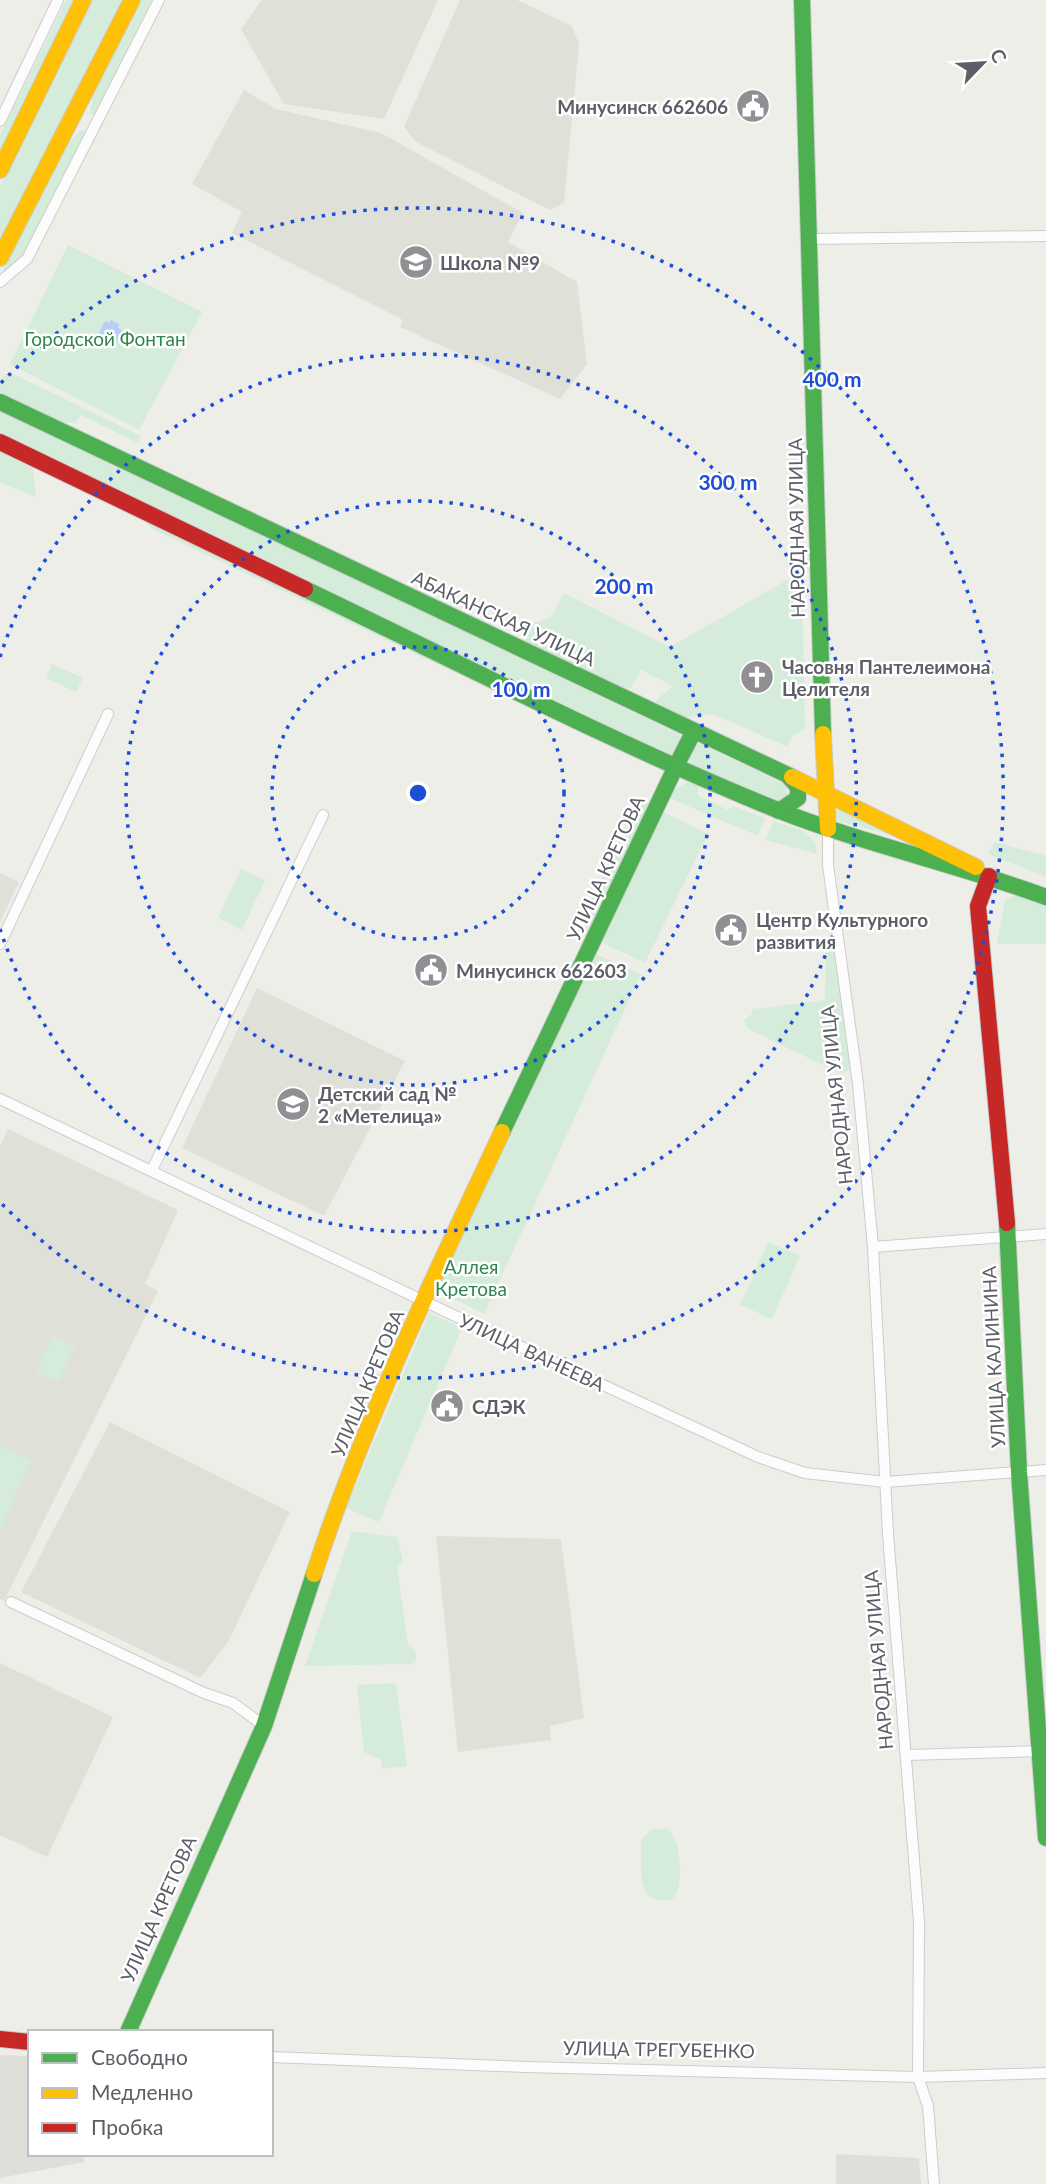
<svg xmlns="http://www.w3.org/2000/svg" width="1046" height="2184" font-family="Lato,sans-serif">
<rect width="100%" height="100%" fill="#eeeee9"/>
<g fill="#dfdfda">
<polygon points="0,2055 30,2056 30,2154 84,2154 84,2162 0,2178"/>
<polygon points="836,2154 919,2158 921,2184 836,2184"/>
</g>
<g fill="#dfe0d8">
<polygon points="262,0 438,0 384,119 284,104 241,29"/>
<polygon points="460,0 517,0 572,26 579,44 564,203 550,210 416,142 404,127"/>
<polygon points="244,90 276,109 381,133 523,213 508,242 577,282 587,364 560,399 400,327 403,320 232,233 242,212 192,184"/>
<polygon points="0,873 19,882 0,922"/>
<polygon points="257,988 405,1061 324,1216 182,1148"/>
<polygon points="8,1129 178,1210 145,1284 158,1291 4,1601 0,1599 0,1146"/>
<polygon points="110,1422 290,1512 228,1642 200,1678 21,1592"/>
<polygon points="436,1536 561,1539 584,1718 550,1726 551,1740 458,1752"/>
<polygon points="0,1663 113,1717 47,1857 0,1835"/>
</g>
<g fill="#d5ecda">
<polygon points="66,0 79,0 0,163 0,135"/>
<polygon points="91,0 127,0 0,249 0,186"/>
<polygon points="142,0 157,0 29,251 0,277 68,144 81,130 86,133 95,116 90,113 93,95"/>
<polygon points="68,245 202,312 139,430 10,364"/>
<polygon points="9,372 141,436 138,443 81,415 76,423 62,422 0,392 0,380"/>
<polygon points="0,410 681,735 683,740 672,756 0,436"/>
<polygon points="0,449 21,459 33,469 36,497 0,482"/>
<polygon points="136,514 556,715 539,712 154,530"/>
<polygon points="798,574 802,583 805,729 792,736 788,747 713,714 682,718 655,701 673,686 641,670 631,688 613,686 526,645 525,641 534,623 551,617 564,593 670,647"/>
<polygon points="52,664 83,678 76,692 46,678"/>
<polygon points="700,744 784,784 788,793 781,803 691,764 688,758 693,746"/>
<polygon points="688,782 699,786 697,795 728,810 733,806 765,818 758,836 669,798 673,790"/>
<polygon points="640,799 654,805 590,937 576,931"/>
<polygon points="839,809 844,811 899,837 838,821 835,812"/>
<polygon points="663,812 708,834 645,963 601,942"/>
<path d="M773,821c20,7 43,8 44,33l-51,-14z"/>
<polygon points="995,842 1046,856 1046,877 988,854"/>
<polygon points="241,869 265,880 242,930 218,918"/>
<polygon points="1018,895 1046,904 1046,944 997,944 1005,900"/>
<polygon points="831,937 838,942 841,997 853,1068 842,1074 748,1029 744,1020 751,1015 753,1009 825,1000 826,941"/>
<polygon points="596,954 641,974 484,1314 435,1289"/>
<polygon points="768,1242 800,1256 772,1319 740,1305"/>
<polygon points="429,1313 462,1328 379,1522 346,1508"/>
<polygon points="53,1336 75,1346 58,1382 36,1371"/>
<polygon points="0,1446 31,1460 0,1531"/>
<polygon points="352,1531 397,1537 403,1561 397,1566 408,1645 416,1652 416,1660 411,1664 305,1666"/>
<polygon points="396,1683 407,1766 382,1769 381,1760 364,1752 357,1685"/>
<path d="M666,1828c16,7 19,62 6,71 -38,9 -30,-33 -31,-59l10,-10z"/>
</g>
<polygon fill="#bcccf8" points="111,320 119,324 118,328 122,330 114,348 109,346 107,349 98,345 100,341 96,339 105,321 109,323"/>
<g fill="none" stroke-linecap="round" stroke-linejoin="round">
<g stroke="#ccc" stroke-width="12">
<g id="street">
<polyline points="0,121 58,0"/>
<polyline points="811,239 1046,236"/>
<polyline points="0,282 27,259 159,0"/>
<polyline points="828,829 828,865 858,1084 873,1247 888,1534 919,1922 918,2077 928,2106 934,2184"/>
<polyline points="0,944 108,714"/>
<polyline points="0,1099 472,1324 758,1457 805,1473 885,1482 1046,1470"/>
<polyline points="152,1170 323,815"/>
<polyline points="873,1247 1046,1234"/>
<polyline points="11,1602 204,1693 233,1703 264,1726"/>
<polyline points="907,1755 1044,1751"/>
<polyline points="271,2057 526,2067 918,2077 1046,2073"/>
</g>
</g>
<g stroke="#cbcbcc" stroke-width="18">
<g id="fast">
<polyline points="802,0 823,734"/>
<polyline points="0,402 792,777"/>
<path d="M305,589c155,74 310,155 470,220 88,35 182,55 271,88"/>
<polyline points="677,764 694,731"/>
<polyline points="779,811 798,798 798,787 789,777"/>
<polyline points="502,1132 677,764"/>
<polyline points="1007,1223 1019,1472 1046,1838"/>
<polyline points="128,2032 264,1726 314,1574"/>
</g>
</g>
<g stroke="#cbcbcc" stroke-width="18">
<g id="slow">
<polyline points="0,170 83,0"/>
<polyline points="0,258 132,0"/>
<polyline points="823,734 828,829"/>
<polyline points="792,777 976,867"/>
<path d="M314,1574c49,-151 120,-297 188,-442"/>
</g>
</g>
<g stroke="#cbcbcc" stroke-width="18">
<g id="jam">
<polyline points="0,442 305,589"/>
<polyline points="989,876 978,906 1007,1223"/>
<polyline points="0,2039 30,2042"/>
</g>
</g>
<use href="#street" stroke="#fcfcfc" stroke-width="10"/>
<use href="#fast" stroke="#4caf50" stroke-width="16"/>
<use href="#slow" stroke="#ffc107" stroke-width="16"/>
<use href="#jam" stroke="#c62828" stroke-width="16"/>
</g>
<g fill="none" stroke="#1d4ed8" stroke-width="3.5" stroke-dasharray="3.5 7">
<circle cx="418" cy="793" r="146"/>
<circle cx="418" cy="793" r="292"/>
<path d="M0 657A439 439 0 1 1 0 929"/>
<path d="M1 383A585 585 0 1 1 1 1203"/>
</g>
<defs>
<g id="civic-disc" transform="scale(1.75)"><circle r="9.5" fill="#909094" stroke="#fff"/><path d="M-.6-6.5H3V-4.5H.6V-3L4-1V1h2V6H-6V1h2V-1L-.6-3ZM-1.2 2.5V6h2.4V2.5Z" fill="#fff"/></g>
<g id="school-disc" transform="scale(1.75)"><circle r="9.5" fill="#909094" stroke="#fff"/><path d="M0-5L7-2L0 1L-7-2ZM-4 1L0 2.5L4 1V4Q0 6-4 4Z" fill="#fff"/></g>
<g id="church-disc" transform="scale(1.75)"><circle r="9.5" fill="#909094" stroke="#fff"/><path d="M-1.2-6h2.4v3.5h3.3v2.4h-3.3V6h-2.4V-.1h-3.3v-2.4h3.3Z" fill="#fff"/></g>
</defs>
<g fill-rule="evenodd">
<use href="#civic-disc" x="753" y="106"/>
<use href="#school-disc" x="416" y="262"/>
<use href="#church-disc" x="757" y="677"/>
<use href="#civic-disc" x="731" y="930"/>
<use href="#civic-disc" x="431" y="970"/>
<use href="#school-disc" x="293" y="1104"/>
<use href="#civic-disc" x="447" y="1406"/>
</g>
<g text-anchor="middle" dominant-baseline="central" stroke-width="5" stroke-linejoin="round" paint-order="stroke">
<g font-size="19" font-weight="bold" fill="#5d5e67" stroke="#fff" text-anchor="start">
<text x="728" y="106" text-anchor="end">Минусинск 662606</text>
<text x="440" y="262">Школа №9</text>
<text x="782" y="666">Часовня Пантелеимона<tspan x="782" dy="22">Целителя</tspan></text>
<text x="756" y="919">Центр Культурного<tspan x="756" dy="22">развития</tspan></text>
<text x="456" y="970">Минусинск 662603</text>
<text x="318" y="1093">Детский сад №<tspan x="318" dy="22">2 «Метелица»</tspan></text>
<text x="472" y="1406">СДЭК</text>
</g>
<g font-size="19" fill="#2e854c" stroke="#fff">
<text x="105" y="338">Городской Фонтан</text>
<text x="471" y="1266">Аллея<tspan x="471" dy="22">Кретова</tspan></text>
</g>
<g font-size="19" fill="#5d5e67" stroke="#fff">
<text transform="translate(796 528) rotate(-91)">НАРОДНАЯ УЛИЦА</text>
<text transform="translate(504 618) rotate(25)">АБАКАНСКАЯ УЛИЦА</text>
<text transform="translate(605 868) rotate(-65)">УЛИЦА КРЕТОВА</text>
<text transform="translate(836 1095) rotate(-96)">НАРОДНАЯ УЛИЦА</text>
<text transform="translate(532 1352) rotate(25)">УЛИЦА ВАНЕЕВА</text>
<text transform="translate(993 1357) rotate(-93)">УЛИЦА КАЛИНИНА</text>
<text transform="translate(367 1383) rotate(-67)">УЛИЦА КРЕТОВА</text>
<text transform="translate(878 1660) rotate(-95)">НАРОДНАЯ УЛИЦА</text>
<text transform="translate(158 1909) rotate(-66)">УЛИЦА КРЕТОВА</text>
<text transform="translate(659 2049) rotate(1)">УЛИЦА ТРЕГУБЕНКО</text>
</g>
</g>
<circle cx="418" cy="793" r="10" fill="#1d4ed8" stroke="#fff" stroke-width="3.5"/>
<g font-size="21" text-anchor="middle" font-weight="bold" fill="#1d4ed8" stroke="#fff" stroke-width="5" stroke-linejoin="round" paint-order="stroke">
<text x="832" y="387">400 m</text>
<text x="728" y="490">300 m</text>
<text x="624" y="594">200 m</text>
<text x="521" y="697">100 m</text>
</g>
<rect x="28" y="2030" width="245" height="126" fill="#ffffff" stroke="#bebfc2" stroke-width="2"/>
<rect x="42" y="2053" width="35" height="10" fill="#4caf50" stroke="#bebfc2" stroke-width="2"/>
<text x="91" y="2065" font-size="21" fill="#5d5e67">Свободно</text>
<rect x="42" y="2088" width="35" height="10" fill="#ffc107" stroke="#bebfc2" stroke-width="2"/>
<text x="91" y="2100" font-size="21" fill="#5d5e67">Медленно</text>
<rect x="42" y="2123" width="35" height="10" fill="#c62828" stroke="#bebfc2" stroke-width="2"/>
<text x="91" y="2135" font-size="21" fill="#5d5e67">Пробка</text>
<g transform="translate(983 63) rotate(65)" stroke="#ffffff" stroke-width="5" paint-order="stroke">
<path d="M0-5L12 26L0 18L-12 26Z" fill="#5d5e67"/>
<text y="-10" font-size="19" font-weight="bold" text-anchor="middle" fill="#5d5e67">С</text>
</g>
</svg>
